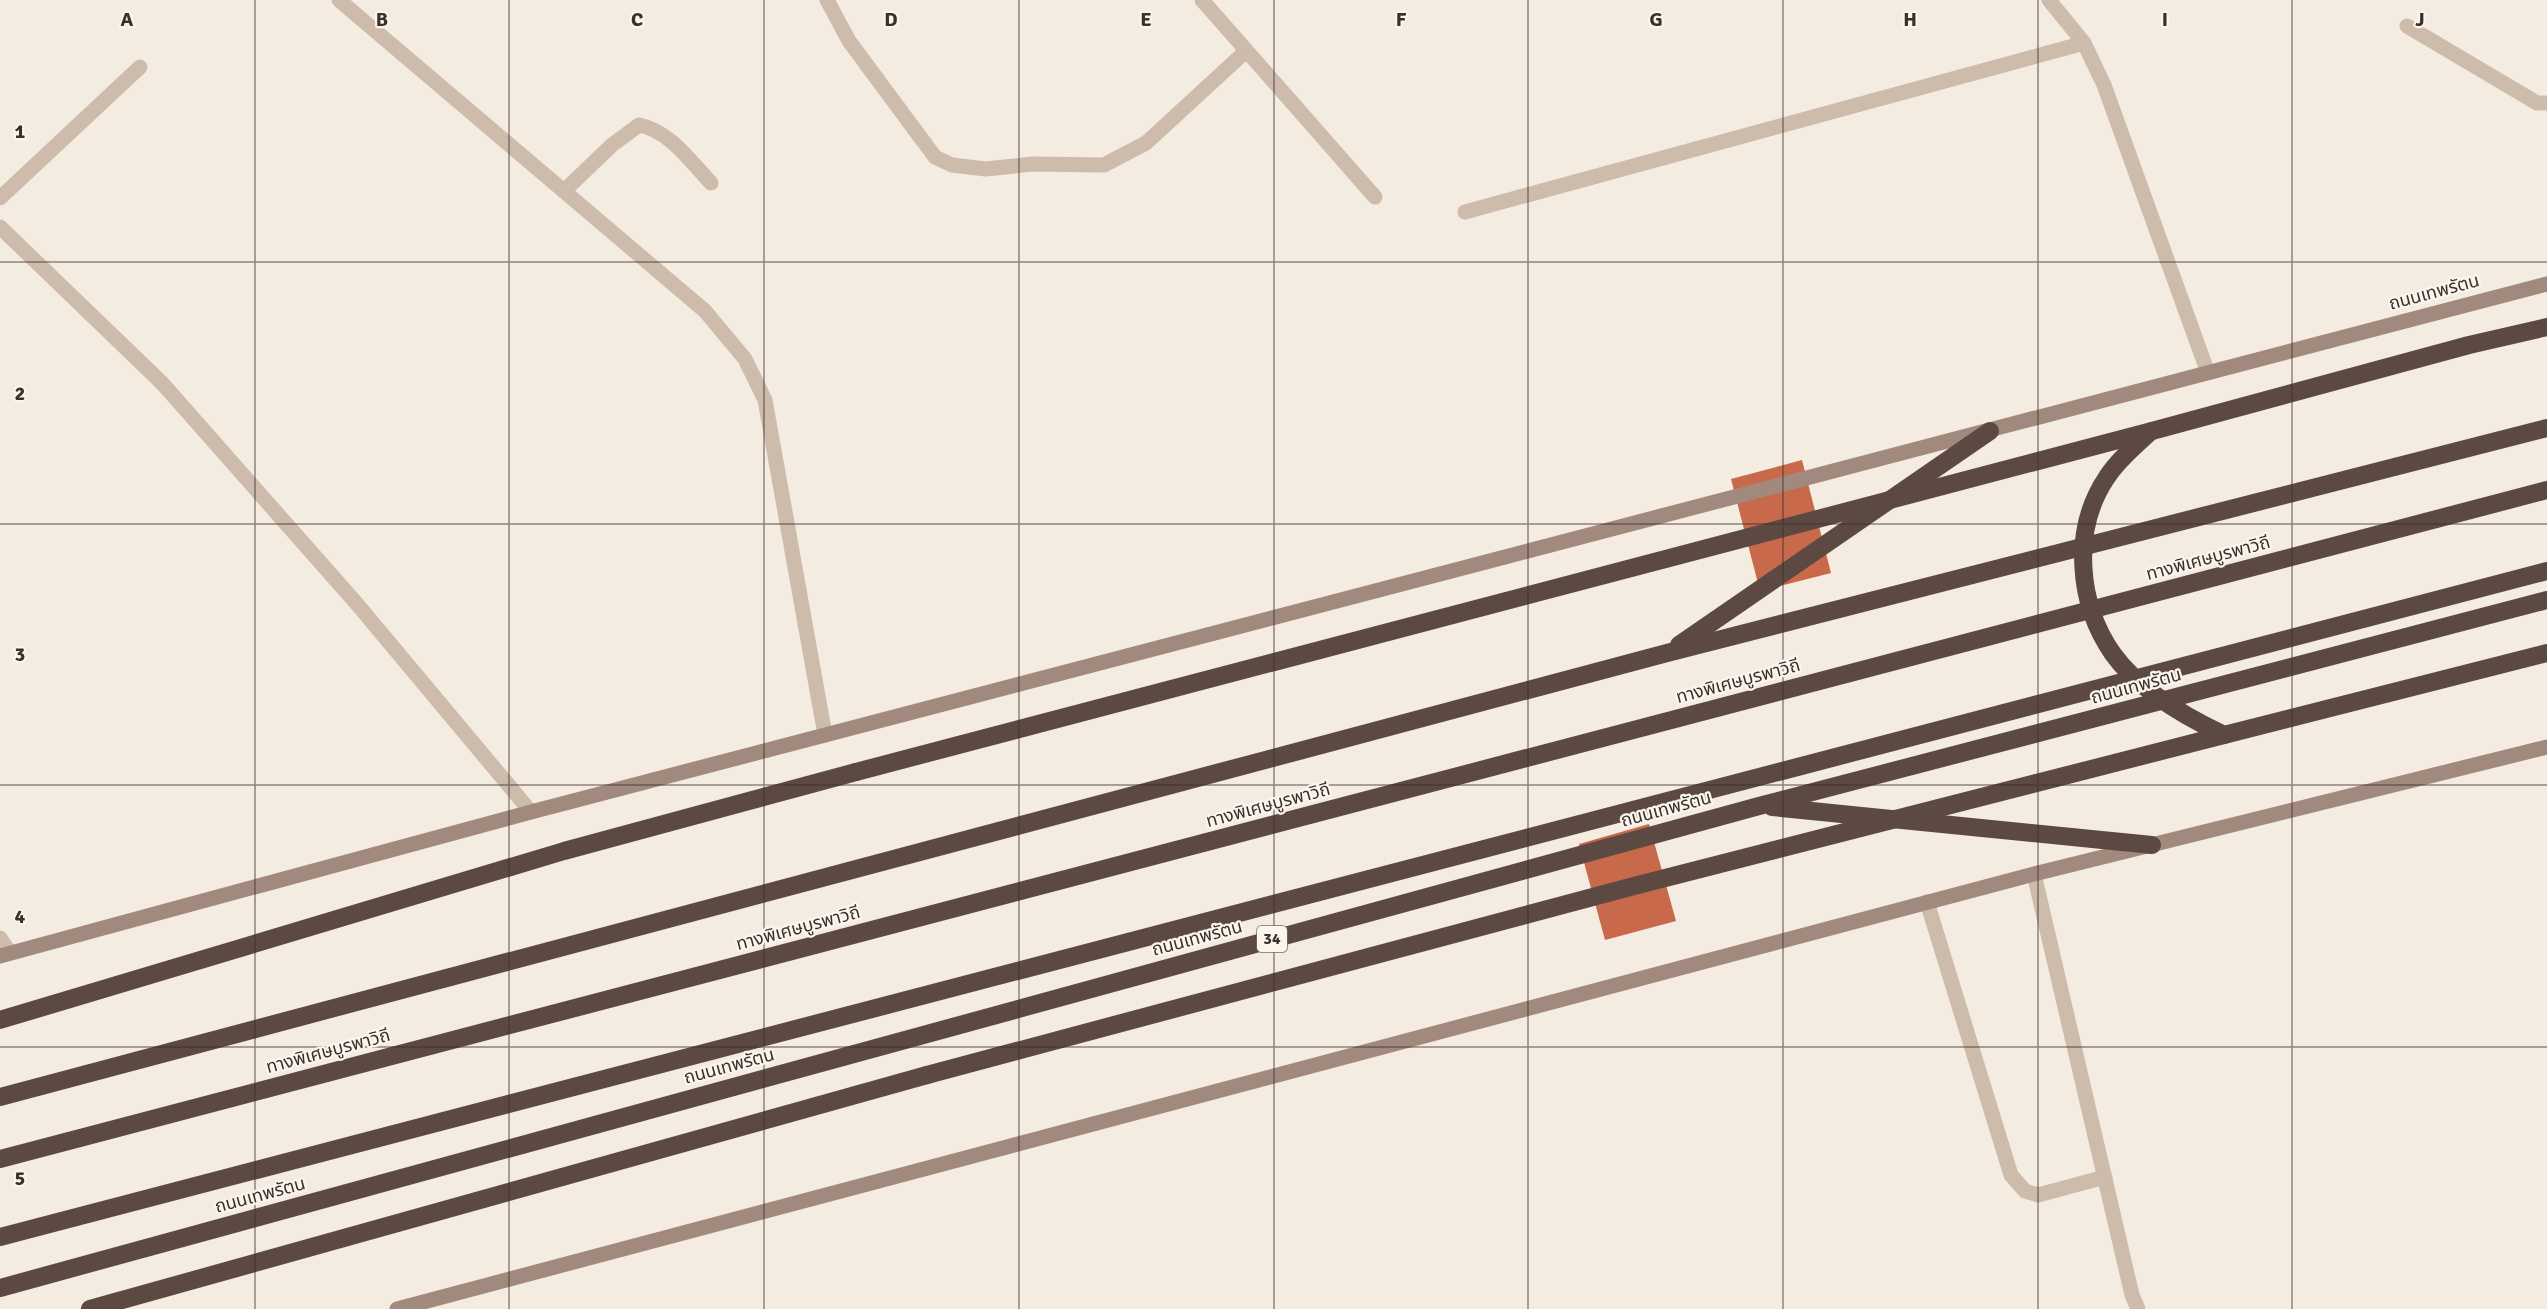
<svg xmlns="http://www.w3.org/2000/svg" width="2547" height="1309" font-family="Signika,'Noto Sans Thai',sans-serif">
<rect width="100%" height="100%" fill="#f4ebe1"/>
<g fill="#c8694b">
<polygon points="1802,460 1831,573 1760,591 1731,479"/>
<polygon points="1649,824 1676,921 1605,940 1579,844"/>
</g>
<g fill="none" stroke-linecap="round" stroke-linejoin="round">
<g stroke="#cdbbac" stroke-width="15">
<polyline points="2407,26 2537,103 2547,103"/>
<polyline points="2034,874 2132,1295 2138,1309"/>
<polyline points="1927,902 2011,1175 2025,1191 2038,1195 2105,1177"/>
</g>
<g stroke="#cdbbac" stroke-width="15">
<polyline points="339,0 705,311 745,359 765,400 825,735"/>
<polyline points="827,0 849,41 935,157 952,165 986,169 1033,164 1104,165 1146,143 1246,51"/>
<polyline points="1202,0 1375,197"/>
<polyline points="2049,0 2084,43 2104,85 2208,373"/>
<path d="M564,191l48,-46 27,-20c31,6 51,36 72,58"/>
<polyline points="0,198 140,67"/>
<polyline points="1465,212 2084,43"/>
<polyline points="0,227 162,383 357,604 531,812"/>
<polyline points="0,938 10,953"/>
</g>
<g stroke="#a18a7d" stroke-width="15">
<polyline points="0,956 531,812 2547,284"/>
<polyline points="397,1309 2034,874 2547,747"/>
</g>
<g stroke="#5c4a42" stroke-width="18">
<polyline points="2152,431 2469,345 2547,327"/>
<polyline points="1679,645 1990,431"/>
<polyline points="2224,735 2547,653"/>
<polyline points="1772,807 2152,845"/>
<polyline points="0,1020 564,851 856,772"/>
<polyline points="0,1097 1667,653 2547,428"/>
<polyline points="0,1159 2547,490"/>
<polyline points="0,1237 2547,571"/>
<polyline points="0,1288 1759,806 2547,600"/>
<polyline points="90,1309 927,1075"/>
</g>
<g stroke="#5c4a42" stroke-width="18">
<path d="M2148,434c-14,13 -30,26 -41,43 -36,53 -29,127 6,177 25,35 73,63 111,81"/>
<polyline points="856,772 2152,431"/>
<polyline points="927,1075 1634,886 2224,735"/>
</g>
</g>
<path fill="none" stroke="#3b302b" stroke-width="1.5" stroke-opacity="0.55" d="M255,0v1309M509,0v1309M764,0v1309M1019,0v1309M1274,0v1309M1528,0v1309M1783,0v1309M2038,0v1309M2292,0v1309M0,262h2547M0,524h2547M0,785h2547M0,1047h2547"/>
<g text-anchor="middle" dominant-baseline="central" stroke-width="4.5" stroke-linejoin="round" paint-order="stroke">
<rect fill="#fbf5ee" stroke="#756b66" stroke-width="1.5" x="1257" y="926" width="30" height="26" rx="4.5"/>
<g font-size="16" font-weight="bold" fill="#3b302b">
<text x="1272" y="939">34</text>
</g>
<g font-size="18" fill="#3b302b" stroke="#fbf5ee">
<text transform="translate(2434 292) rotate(-15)">ถนนเทพรัตน</text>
<text transform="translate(2208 558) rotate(-15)">ทางพิเศษบูรพาวิถี</text>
<text transform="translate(1738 681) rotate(-15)">ทางพิเศษบูรพาวิถี</text>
<text transform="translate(2136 686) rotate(-15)">ถนนเทพรัตน</text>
<text transform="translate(1268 805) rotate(-15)">ทางพิเศษบูรพาวิถี</text>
<text transform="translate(1666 809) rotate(-15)">ถนนเทพรัตน</text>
<text transform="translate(798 928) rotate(-15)">ทางพิเศษบูรพาวิถี</text>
<text transform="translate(1197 938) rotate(-15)">ถนนเทพรัตน</text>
<text transform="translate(328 1051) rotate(-15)">ทางพิเศษบูรพาวิถี</text>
<text transform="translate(729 1066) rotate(-15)">ถนนเทพรัตน</text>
<text transform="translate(260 1195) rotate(-15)">ถนนเทพรัตน</text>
</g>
</g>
<g font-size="20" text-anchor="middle" font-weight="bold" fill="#3b302b" stroke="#fbf5ee" stroke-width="4.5" stroke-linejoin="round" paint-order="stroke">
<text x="127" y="26">A</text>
<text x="382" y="26">B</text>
<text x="637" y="26">C</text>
<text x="891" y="26">D</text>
<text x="1146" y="26">E</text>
<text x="1401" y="26">F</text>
<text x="1656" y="26">G</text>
<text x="1910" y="26">H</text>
<text x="2165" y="26">I</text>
<text x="2420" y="26">J</text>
<text x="20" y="138">1</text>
<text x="20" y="400">2</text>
<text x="20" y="661">3</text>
<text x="20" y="923">4</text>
<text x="20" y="1185">5</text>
</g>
</svg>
